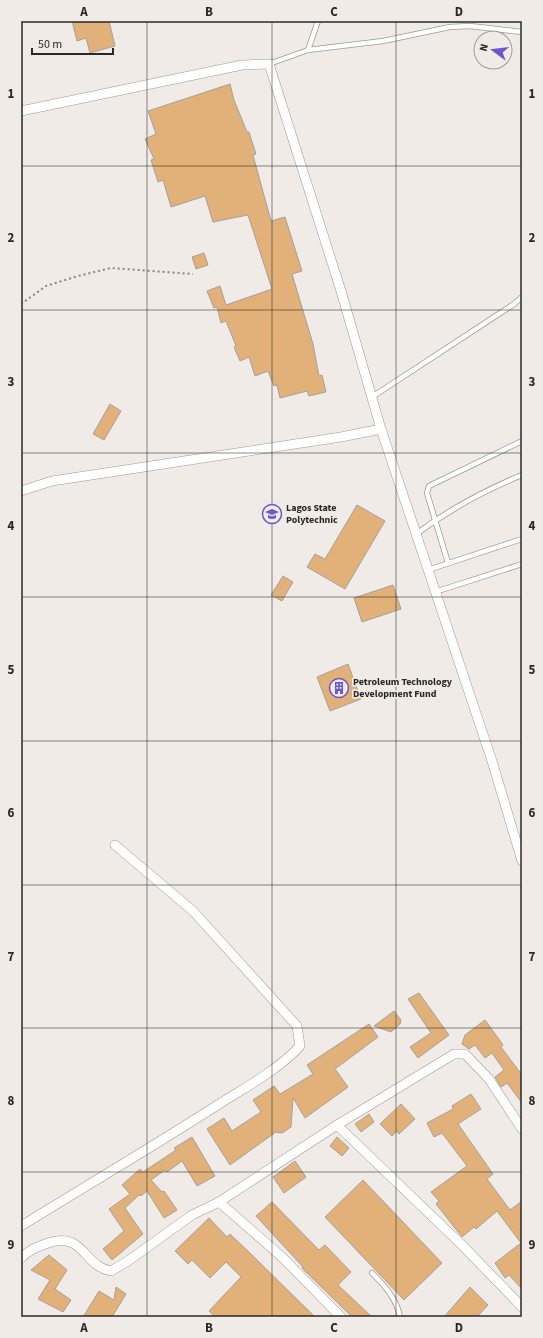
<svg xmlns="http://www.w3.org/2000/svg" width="543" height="1338" font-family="'Source Sans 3',sans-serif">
<rect width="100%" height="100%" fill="#f0ebe6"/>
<g fill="#e2b079" stroke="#a5a19c">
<polygon points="72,21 109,21 115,46 90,53 86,38 77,41"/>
<polygon points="230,84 234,100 247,132 249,132 256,154 253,155 271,221 285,217 302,271 292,274 313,344 319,376 322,375 326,392 309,396 307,391 280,398 277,385 274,386 268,371 255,376 249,357 240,361 234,347 236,346 226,321 221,323 217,307 214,308 207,291 220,286 226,305 272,289 248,215 213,222 205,196 171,207 163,180 158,182 151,160 154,159 145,139 156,134 148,111"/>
<polygon points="204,253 208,265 196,269 192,257"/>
<polygon points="110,404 121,411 104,440 93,434"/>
<polygon points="357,505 385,521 345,589 307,567 315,554 325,559"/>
<polygon points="283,576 293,582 282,601 271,595"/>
<polygon points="393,585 401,609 362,622 354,598"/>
<polygon points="348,664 361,699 330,711 317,677"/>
<polygon points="419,993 449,1035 418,1058 410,1047 431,1033 408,999"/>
<polygon points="394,1011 401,1020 400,1024 391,1032 374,1026"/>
<polygon points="485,1020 503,1045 501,1047 522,1075 522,1103 507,1083 501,1087 495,1077 504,1070 492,1053 485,1058 475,1045 469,1049 462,1044 465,1035"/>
<polygon points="369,1024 378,1037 335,1069 348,1087 305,1118 293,1098 291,1127 282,1133 276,1132 230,1165 207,1129 224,1118 232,1131 261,1112 253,1100 274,1086 280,1094 313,1074 307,1065"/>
<polygon points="471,1094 481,1109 458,1124 493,1174 487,1179 510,1210 522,1201 522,1289 509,1275 505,1278 495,1263 521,1243 497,1211 476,1229 474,1227 462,1237 436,1204 439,1201 431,1192 467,1166 442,1133 434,1137 427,1123 453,1109 452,1106"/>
<polygon points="401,1104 415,1119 399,1134 397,1131 392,1136 380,1124"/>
<polygon points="369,1114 374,1122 361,1132 355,1124"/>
<polygon points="192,1137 215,1176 197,1186 182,1161 167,1172 165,1170 151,1180 162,1192 164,1191 177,1210 164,1218 147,1191 141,1196 139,1195 125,1208 143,1234 112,1260 103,1249 124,1231 109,1209 130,1194 122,1185 140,1169 143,1172 176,1150 174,1148"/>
<polygon points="337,1137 349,1148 342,1156 330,1146"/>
<polygon points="295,1161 306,1177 284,1193 273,1177"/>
<polygon points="363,1180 442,1263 404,1300 325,1217"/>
<polygon points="272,1202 319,1250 325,1245 351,1272 338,1285 372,1317 352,1317 302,1268 303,1267 256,1216"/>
<polygon points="209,1218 227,1237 230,1234 251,1254 315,1317 215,1317 209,1311 241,1277 226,1262 210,1278 192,1260 188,1264 175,1251"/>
<polygon points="49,1255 67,1270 55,1289 71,1300 63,1312 38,1299 50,1280 31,1270"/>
<polygon points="116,1287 126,1294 112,1317 83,1317 99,1291 114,1300"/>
<polygon points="470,1287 488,1305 477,1317 444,1317"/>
</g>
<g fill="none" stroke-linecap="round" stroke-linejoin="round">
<g stroke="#9d9894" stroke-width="6">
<g id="service">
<polyline points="308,50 318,21"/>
<polyline points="269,64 308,50 383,41 450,27 470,26 522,32"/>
<polyline points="372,397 514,304 522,297"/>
<path d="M416,534c34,-25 67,-43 106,-59"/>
<polyline points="448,563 427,493 429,486 522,441"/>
<polyline points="428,570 522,539"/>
<polyline points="435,592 522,564"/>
<path d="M372,1273c12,12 25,26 28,44"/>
</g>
</g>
<g stroke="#9d9894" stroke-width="10">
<g id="minor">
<polyline points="21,111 242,65 269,64 341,291 381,429 492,761 522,861"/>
<polyline points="21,491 52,481 341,437 381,429"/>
<polyline points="337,1125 463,1246 522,1307"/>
<polyline points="219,1202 282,1257 341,1317"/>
<path d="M21,1226c65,-40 131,-79 195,-120 28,-18 61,-35 84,-60l-3,-20 -104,-115 -78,-66"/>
<path d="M21,1258c8,-8 16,-11 27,-15 36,-12 35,23 63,28l17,-10 64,-46 27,-13 118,-77 117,-71h11l24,25 33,50"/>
</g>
</g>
<polyline stroke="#898683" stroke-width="2" stroke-dasharray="2 3" stroke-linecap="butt" points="21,304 46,286 78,276 111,268 193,274"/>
<use href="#service" stroke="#fff" stroke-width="4.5"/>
<use href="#minor" stroke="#fff" stroke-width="9"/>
</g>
<path fill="none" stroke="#2a2826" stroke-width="1" stroke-opacity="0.55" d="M147,21v1296M272,21v1296M396,21v1296M21,166h501M21,310h501M21,453h501M21,597h501M21,741h501M21,885h501M21,1028h501M21,1172h501"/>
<defs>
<g id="university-ring" transform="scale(1)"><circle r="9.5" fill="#f0ebe6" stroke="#6b57d1" stroke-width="1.5"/><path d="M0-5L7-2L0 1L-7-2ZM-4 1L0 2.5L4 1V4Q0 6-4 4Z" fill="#6b57d1"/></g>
<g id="building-ring" transform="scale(1)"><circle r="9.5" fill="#f0ebe6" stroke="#6b57d1" stroke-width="1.5"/><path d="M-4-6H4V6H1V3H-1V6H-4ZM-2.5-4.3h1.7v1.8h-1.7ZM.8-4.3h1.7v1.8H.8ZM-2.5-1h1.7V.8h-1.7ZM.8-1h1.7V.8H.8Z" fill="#6b57d1"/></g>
</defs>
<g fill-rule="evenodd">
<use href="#university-ring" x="272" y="514"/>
<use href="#building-ring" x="339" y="688"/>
</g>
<g text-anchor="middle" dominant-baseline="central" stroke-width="3.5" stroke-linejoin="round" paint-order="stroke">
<g font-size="10" font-weight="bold" fill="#2a2826" stroke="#f0ebe6" text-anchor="start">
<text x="286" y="508">Lagos State<tspan x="286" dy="12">Polytechnic</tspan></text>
<text x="353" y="682">Petroleum Technology<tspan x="353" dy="12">Development Fund</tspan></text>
</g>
</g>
<rect width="543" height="1338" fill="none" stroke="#f0ebe6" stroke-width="44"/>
<g transform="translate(493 50) rotate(285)"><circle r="19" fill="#f0ebe6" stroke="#a19d99"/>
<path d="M0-3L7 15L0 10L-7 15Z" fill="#6b57d1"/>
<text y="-6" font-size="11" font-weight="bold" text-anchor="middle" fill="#2a2826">N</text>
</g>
<path d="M32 48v6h81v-6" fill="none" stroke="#2a2826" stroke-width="2"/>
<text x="38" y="48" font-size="12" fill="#2a2826" stroke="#f0ebe6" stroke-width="3" paint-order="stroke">50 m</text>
<rect x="22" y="22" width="499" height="1294" fill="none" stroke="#2a2826" stroke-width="1.5"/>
<g font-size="13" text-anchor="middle" font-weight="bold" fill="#2a2826">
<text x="84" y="16">A</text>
<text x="209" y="16">B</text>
<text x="334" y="16">C</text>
<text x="459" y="16">D</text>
<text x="11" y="98">1</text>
<text x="532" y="98">1</text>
<text x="11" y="242">2</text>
<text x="532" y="242">2</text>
<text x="11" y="386">3</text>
<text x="532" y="386">3</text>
<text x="11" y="530">4</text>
<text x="532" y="530">4</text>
<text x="11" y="674">5</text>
<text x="532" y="674">5</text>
<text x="11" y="817">6</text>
<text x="532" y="817">6</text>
<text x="11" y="961">7</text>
<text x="532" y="961">7</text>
<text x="11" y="1105">8</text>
<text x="532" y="1105">8</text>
<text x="11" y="1249">9</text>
<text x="532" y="1249">9</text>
<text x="84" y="1332">A</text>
<text x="209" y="1332">B</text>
<text x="334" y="1332">C</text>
<text x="459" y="1332">D</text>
</g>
</svg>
